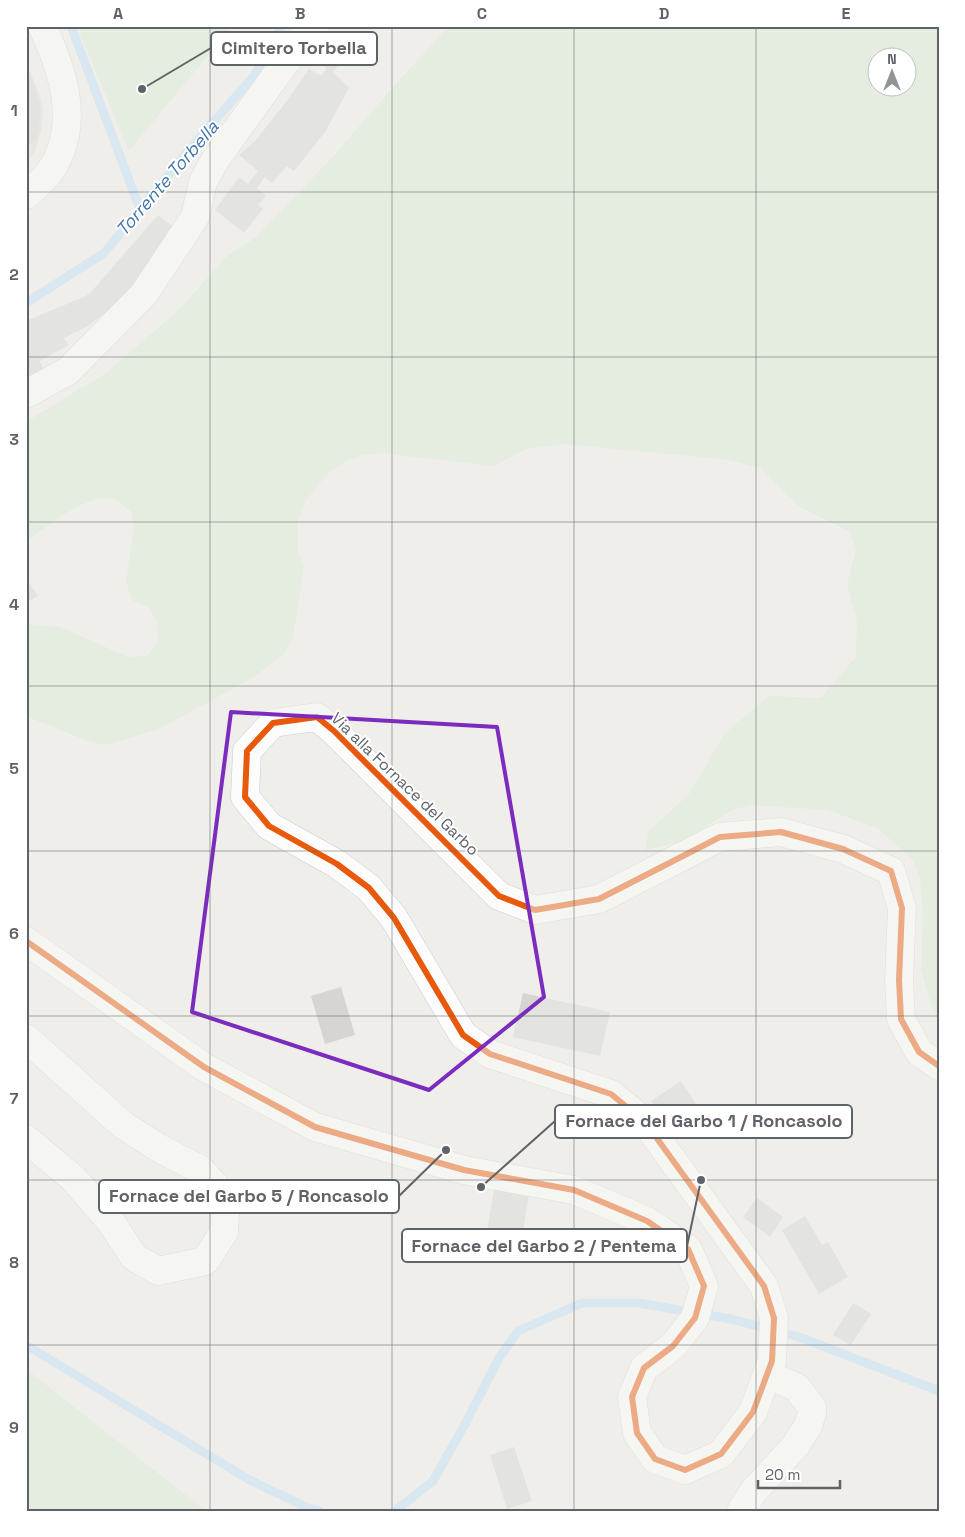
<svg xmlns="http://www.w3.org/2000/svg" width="965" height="1537" font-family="'Space Grotesk',sans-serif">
<rect width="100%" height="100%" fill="#efeeea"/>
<polygon fill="#dfddda" points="26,61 40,96 43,112 41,131 35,152 26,163"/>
<g fill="#d8ebd6" fill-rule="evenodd">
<polygon points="77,26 232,26 129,151"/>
<path d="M449,26h490v995l-8,-16 -10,-36 2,-54 -3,-37 -7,-18 -36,-32 -49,-18 -77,-5 -17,4 -50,32 -38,9 2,-18 41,-38 36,-61 44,-37 52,2 35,-41 1,-37 -10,-35 9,-35 -6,-18 -50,-25 -40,-39 -37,-9 -160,-15 -37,5 -32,17 -113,-13 -18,2 -17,6 -16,11 -13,14 -12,16 -7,18v31l6,15 -11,72 -9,16 -30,23 -95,52 -53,16 -18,-4 -62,-25v-92l34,3 68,30 19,-1 11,-14 -1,-19 -8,-16 -17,-7 -6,-18 8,-54 -3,-17c-5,-3 -11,-9 -16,-11 -29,-8 -66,26 -89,41v-121l8,-3 72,-44 73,-63 47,-53 30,-20 74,-77 73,-84zM878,58h30v30h-30z"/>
<polygon points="26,1369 206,1511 26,1511"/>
</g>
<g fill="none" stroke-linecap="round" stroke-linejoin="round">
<g stroke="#bfe0f9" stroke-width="9">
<polyline points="71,26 140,209"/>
<polyline points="26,303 104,253 194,144 254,76 281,26"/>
<polyline points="26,1345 248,1479 312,1510 319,1511"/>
<polyline points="395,1511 433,1481 464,1426 499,1358 518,1331 582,1303 639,1303 731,1319 799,1337 939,1391"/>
</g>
</g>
<g fill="#d6d5d3">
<polygon points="342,37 353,48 333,72 349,88 325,132 294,171 287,166 272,183 265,177 257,188 266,196 258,205 263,209 244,233 215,210 239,177 248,184 258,171 239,155 256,140 286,102 309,69 321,76 327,68 321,64"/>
<polygon points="26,64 40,103 39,131 35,140 26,149"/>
<polygon points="158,215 178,231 138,279 107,311 88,326 64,338 69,345 39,361 43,368 26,381 26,321 86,296 92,291"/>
<polygon points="26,578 38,596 26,603"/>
<polygon points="341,987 355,1035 325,1044 311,996"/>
<polygon points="523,993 610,1012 600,1056 513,1037"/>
<polygon points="681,1081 702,1113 672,1133 651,1101"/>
<polygon points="494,1190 529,1195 521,1242 486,1237"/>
<polygon points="757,1198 783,1217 770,1237 743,1217"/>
<polygon points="805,1216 822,1245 828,1242 848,1277 819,1294 782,1230"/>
<polygon points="853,1303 871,1314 851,1345 833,1335"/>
<polygon points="514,1447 532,1501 507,1509 490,1455"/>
</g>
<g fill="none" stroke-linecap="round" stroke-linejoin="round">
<g stroke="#cbcccc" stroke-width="29">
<g id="minor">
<path d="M26,195c10,-8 20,-17 27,-28 27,-45 10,-97 -11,-141"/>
<polyline points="26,394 68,371 144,294 195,217 203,182 215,160 303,38 316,26"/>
<polyline points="26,941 204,1067 315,1127 464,1170 574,1190 647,1221 688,1249 704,1286 695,1318 673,1346 644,1368 632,1397 637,1433 655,1459 685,1470 721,1454 753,1412 772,1361 774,1318 764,1286 645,1122 611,1094 490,1054 463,1035 394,918 369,888 337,864 269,826 245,797 247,751 273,723 317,717 334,731 499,896 535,910 599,899 720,837 781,832 843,849 891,871 902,908 899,980 901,1019 919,1052 939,1066"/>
<polyline points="26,1038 123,1125 159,1148 201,1170 226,1198 224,1232 205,1261 158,1271 134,1257 111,1222 74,1179 26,1139"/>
<polyline points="741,1511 753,1492 795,1446 808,1426 812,1413 812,1407 796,1387 768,1375"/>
</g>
</g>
<use href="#minor" stroke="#fdfcfc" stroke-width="28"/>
<g stroke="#fff" stroke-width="9">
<polyline id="cycleway" points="26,941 204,1067 315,1127 464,1170 574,1190 647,1221 688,1249 704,1286 695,1318 673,1346 644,1368 632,1397 637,1433 655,1459 685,1470 721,1454 753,1412 772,1361 774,1318 764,1286 645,1122 611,1094 490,1054 463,1035 394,918 369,888 337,864 269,826 245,797 247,751 273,723 317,717 334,731 499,896 535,910 599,899 720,837 781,832 843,849 891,871 902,908 899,980 901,1019 919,1052 939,1066"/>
</g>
<use href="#cycleway" stroke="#e8590c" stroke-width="6"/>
</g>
<path d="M0 0H965V1537H0ZM231,712l266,15 47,270 -115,93 -237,-78z" fill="#efeeea" fill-opacity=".55" fill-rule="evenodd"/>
<path fill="none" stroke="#7b2cbf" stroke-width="4" stroke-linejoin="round" d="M231,712l266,15 47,270 -115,93 -237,-78z"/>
<path fill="none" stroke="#5f6368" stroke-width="1" stroke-opacity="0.55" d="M210,26v1485M392,26v1485M574,26v1485M756,26v1485M26,192h913M26,357h913M26,522h913M26,686h913M26,851h913M26,1016h913M26,1180h913M26,1345h913"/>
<g text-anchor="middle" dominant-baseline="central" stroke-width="4" stroke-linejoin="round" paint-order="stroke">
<g font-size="16" fill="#5f6368" stroke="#fff">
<text transform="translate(405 784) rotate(44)">Via alla Fornace del Garbo</text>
</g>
<g font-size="18" font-style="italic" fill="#4174aa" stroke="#fff">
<text transform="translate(167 178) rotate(-49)">Torrente Torbella</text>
</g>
</g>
<path fill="none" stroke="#5f6368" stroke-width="2" d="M142 89L211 48M481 1187L555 1121M446 1150L399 1196M701 1180L687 1246"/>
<g fill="#5f6368" stroke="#fff" stroke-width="2">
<circle cx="142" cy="89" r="5"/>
<circle cx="481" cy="1187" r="5"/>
<circle cx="446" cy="1150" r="5"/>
<circle cx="701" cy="1180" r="5"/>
</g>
<g fill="#fff" stroke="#5f6368" stroke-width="2">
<rect x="211" y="32" width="166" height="33" rx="5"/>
<rect x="555" y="1105" width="297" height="33" rx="5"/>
<rect x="99" y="1180" width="300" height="33" rx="5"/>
<rect x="402" y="1229" width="285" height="33" rx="5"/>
</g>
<g font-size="18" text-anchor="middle" font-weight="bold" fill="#5f6368">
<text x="294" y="54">Cimitero Torbella</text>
<text x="704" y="1127">Fornace del Garbo 1 / Roncasolo</text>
<text x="249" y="1202">Fornace del Garbo 5 / Roncasolo</text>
<text x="544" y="1252">Fornace del Garbo 2 / Pentema</text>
</g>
<rect width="965" height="1537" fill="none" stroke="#ffffff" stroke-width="55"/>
<g transform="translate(892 72)"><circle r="24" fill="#ffffff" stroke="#bfc1c3"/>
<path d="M0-4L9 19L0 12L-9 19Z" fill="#919496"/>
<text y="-8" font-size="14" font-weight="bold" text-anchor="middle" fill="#5f6368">N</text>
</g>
<path d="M758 1480v8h82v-8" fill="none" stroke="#5f6368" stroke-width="2.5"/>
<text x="765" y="1480" font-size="15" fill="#5f6368" stroke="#ffffff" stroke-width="4" paint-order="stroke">20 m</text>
<rect x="28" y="28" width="910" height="1482" fill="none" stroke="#5f6368" stroke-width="2"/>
<g font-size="16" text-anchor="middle" font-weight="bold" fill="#5f6368">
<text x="118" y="19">A</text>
<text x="300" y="19">B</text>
<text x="482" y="19">C</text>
<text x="664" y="19">D</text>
<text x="846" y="19">E</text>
<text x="14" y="116">1</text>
<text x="14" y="280">2</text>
<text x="14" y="445">3</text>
<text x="14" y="610">4</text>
<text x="14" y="774">5</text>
<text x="14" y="939">6</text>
<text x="14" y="1104">7</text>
<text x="14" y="1268">8</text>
<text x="14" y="1433">9</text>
</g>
</svg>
